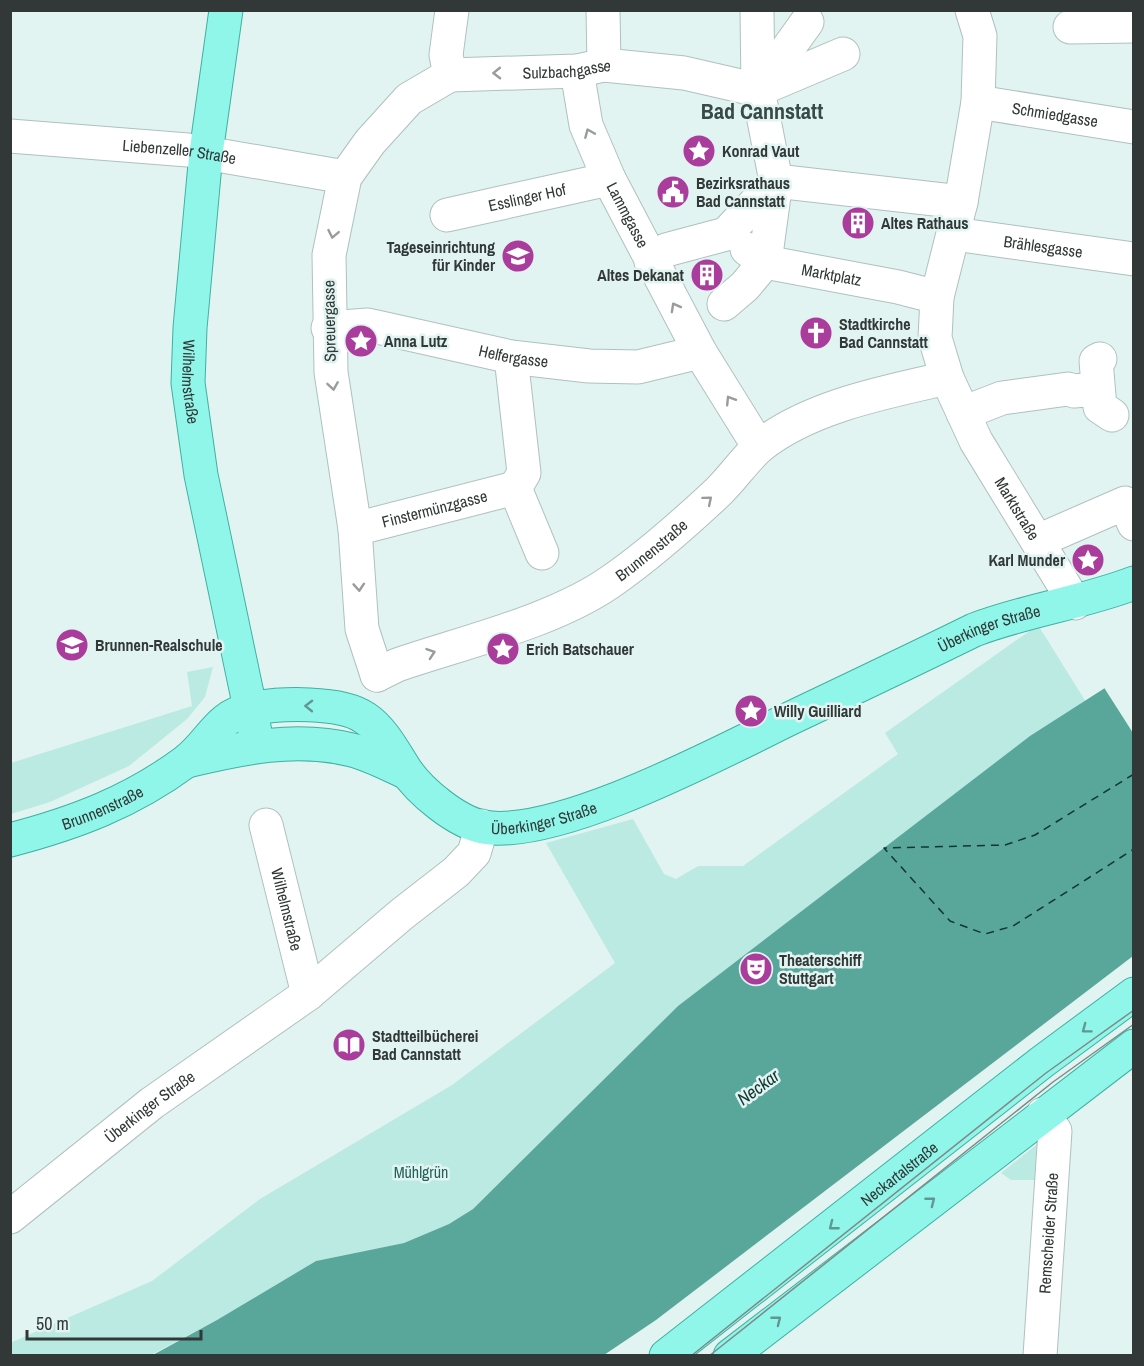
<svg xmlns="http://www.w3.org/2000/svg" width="1144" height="1366" font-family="'Archivo Narrow',sans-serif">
<rect width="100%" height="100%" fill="#e1f4f1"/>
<g fill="#bbeae2">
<polygon points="1038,625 1086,702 1030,737 678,1006 473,1209 449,1224 404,1243 316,1261 217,1320 151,1355 11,1355 10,1343 152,1281 260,1199 452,1085 615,963 546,843 633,819 664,874 676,879 698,866 743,866 898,754 885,733"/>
<polygon points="213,667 205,697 187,719 129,766 50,802 11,814 11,763 192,706 187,672"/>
<polygon points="1040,1142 1039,1180 1011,1180 1001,1173"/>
</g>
<polygon fill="#59a69b" points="1133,670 1133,956 656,1320 604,1355 151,1356 217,1320 316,1261 404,1243 449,1224 473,1209 678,1006 1030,736"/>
<polygon fill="#e1f4f1" points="1133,667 1134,667 1133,733 1103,686"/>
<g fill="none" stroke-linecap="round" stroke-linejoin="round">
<polyline stroke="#123732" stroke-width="1.5" stroke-dasharray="8 6" stroke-linecap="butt" points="1134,774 1035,835 1005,845 884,848 950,921 985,934 1013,926 1134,849"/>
<g stroke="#afc1be" stroke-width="35">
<g id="minor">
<polyline points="603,10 604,65"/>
<path id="s1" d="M972,10l8,26 -2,66 -17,100 -24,95 -2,41 12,40 29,63 99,162"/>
<polyline points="1070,27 1134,26"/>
<path id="s2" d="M577,71l9,54 23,54 91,173 59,95"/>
<path id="s3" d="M450,75l127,-4 27,-6 80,8 74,17 49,-68"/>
<polyline points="450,75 446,55 452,10"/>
<polyline points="758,90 843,54"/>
<path id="s4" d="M978,102l156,25"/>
<path id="s5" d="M10,136l178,14 157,27"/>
<path id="s6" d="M447,215l162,-36"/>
<path id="s7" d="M954,234l180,25"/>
<path id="s8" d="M747,249l18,13 133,25 39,10"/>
<polyline points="651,262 666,250 726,234 776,181 961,202"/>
<polyline points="724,304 745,286 765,262 776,181 758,90 757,10"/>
<path id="s9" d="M328,328l40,-3 143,32 78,9 49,1 62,-15"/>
<polyline points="511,357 524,473 515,488 542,553"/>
<polyline points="1100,359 1096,361 1100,407 1112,415"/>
<polyline points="963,413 1002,398 1068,389 1074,391 1097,389"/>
<path id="s10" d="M355,529l160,-41"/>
<polyline points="1038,541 1125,503 1134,524"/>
<path id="s11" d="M377,675l20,-10c67,-23 159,-44 216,-85 33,-23 74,-59 104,-87 15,-14 28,-34 43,-47 50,-40 126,-54 187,-68"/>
<polyline points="377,675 362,629 355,529 331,372 329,255 345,177 370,142 409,99 450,75"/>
<path id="s12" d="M266,825l42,169"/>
<path id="s13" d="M10,1217l142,-114 156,-109 94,-80 54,-42 18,-19 8,-27"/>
<path id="s14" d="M1040,1356l15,-225 -12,-17"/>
</g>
</g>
<g stroke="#3fb0a2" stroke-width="35">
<g id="major">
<path id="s15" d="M226,10l-20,143 -16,175 -2,55 13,92 57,271"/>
<path d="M187,761c53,-13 110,-25 165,-11 19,5 38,15 55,23"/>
<path id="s16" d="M10,840c65,-17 121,-38 175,-78 26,-19 31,-46 66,-53 28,-6 90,-8 114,9 18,12 29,34 40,51 15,23 52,53 78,58 74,13 238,-75 308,-109 61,-29 122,-58 183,-88 52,-20 108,-27 160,-47"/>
<path id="s17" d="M666,1356l376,-294 92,-68"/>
<polyline points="730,1356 1134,1046"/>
</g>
</g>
<use href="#minor" stroke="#fff" stroke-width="33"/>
<use href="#major" stroke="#91f6ea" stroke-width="33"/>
<g stroke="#7e8a88" stroke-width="1.5">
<polyline points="691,1356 1046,1073 1134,1010"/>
<polyline points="709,1356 1053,1082 1134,1024"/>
</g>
</g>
<defs><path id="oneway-chevron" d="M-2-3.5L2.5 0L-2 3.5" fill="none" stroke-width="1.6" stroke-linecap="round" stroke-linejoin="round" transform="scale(1.5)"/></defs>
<g stroke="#989c9b">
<use href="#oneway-chevron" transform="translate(497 73) rotate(179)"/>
<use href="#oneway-chevron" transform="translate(589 133) rotate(-113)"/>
<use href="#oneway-chevron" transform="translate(333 234) rotate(101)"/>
<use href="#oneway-chevron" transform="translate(675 307) rotate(-119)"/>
<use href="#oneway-chevron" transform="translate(333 386) rotate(81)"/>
<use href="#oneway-chevron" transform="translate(730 400) rotate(-122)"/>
<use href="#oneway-chevron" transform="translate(708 500) rotate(-40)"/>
<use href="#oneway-chevron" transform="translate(359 587) rotate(86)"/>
<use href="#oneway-chevron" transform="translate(431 653) rotate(-19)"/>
</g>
<g stroke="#619790">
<use href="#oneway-chevron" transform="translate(309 706) rotate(-179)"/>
<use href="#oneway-chevron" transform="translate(1086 1029) rotate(143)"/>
<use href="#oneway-chevron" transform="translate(931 1201) rotate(-38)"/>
<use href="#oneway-chevron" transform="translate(833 1226) rotate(142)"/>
<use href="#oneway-chevron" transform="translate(777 1320) rotate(-38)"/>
</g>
<defs>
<g id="sight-disc" transform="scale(1.725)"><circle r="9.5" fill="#aa3d9c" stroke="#e1f4f1"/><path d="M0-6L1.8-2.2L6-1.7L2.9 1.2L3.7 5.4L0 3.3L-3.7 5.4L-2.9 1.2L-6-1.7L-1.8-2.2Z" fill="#fff"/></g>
<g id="civic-disc" transform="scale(1.725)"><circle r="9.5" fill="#aa3d9c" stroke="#e1f4f1"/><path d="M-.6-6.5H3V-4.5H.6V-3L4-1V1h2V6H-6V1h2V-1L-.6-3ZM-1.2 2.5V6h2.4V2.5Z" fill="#fff"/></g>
<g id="building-disc" transform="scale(1.725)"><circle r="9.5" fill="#aa3d9c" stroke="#e1f4f1"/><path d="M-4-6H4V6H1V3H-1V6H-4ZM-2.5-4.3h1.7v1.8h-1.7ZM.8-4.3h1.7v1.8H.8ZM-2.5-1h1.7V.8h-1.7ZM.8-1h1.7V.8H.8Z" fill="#fff"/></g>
<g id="school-disc" transform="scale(1.725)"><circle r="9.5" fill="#aa3d9c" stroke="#e1f4f1"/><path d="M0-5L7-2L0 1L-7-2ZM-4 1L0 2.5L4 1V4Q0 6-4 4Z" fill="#fff"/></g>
<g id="church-disc" transform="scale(1.725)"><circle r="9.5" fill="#aa3d9c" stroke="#e1f4f1"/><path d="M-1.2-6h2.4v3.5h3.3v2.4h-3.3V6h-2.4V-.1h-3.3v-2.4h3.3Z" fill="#fff"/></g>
<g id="theatre-disc" transform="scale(1.725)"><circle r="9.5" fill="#aa3d9c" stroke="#e1f4f1"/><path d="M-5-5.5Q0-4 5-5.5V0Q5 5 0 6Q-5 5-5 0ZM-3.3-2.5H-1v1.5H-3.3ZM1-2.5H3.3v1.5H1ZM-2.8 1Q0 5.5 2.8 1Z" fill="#fff"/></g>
<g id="library-disc" transform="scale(1.725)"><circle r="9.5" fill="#aa3d9c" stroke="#e1f4f1"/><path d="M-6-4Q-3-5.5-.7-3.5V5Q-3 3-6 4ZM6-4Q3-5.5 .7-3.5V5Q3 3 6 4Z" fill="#fff"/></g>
</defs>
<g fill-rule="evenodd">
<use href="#sight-disc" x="699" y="151"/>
<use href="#civic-disc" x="673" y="192"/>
<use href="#building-disc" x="858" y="223"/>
<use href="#school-disc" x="518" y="256"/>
<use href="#building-disc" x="707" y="275"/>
<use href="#church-disc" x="816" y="333"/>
<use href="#sight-disc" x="361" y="341"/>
<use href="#sight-disc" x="1088" y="560"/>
<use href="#school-disc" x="72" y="645"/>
<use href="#sight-disc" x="503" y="649"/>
<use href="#sight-disc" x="751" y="711"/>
<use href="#theatre-disc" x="756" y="969"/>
<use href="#library-disc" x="349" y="1045"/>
</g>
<g text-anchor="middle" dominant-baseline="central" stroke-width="5" stroke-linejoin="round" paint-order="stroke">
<g font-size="16" fill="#313837" stroke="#e1f4f1">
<text stroke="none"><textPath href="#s3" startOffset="117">Sulzbachgasse</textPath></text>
<text stroke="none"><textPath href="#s4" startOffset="78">Schmiedgasse</textPath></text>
<text stroke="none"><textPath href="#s5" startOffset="170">Liebenzeller Straße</textPath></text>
<text stroke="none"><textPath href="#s6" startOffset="82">Esslinger Hof</textPath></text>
<text stroke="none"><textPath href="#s2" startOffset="154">Lammgasse</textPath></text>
<text stroke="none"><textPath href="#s7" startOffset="90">Brählesgasse</textPath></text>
<text stroke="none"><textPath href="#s8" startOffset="90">Marktplatz</textPath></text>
<text transform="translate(329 321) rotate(-91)">Spreuergasse</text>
<text stroke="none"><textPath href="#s9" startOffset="189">Helfergasse</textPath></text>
<text stroke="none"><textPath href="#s15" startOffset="374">Wilhelmstraße</textPath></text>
<text stroke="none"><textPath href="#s1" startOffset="524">Marktstraße</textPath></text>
<text stroke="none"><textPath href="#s10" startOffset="82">Finstermünzgasse</textPath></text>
<text stroke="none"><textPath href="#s11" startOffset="304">Brunnenstraße</textPath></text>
<text stroke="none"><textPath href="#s16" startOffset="1108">Überkinger Straße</textPath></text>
<text stroke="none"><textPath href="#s16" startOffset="98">Brunnenstraße</textPath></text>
<text stroke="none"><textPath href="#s16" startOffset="622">Überkinger Straße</textPath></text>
<text stroke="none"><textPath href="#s12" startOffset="87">Wilhelmstraße</textPath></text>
<text stroke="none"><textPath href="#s13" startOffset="178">Überkinger Straße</textPath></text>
<text stroke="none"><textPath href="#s17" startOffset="296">Neckartalstraße</textPath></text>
<text stroke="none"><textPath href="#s14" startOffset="123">Remscheider Straße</textPath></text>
</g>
<g font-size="16" font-weight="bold" fill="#313837" stroke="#e1f4f1" text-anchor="start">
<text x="722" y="151">Konrad Vaut</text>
<text x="696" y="183">Bezirksrathaus<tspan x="696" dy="18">Bad Cannstatt</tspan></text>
<text x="881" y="223">Altes Rathaus</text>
<text x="495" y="247" text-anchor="end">Tageseinrichtung<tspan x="495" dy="18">für Kinder</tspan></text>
<text x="684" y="275" text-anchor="end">Altes Dekanat</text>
<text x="839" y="324">Stadtkirche<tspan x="839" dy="18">Bad Cannstatt</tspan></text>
<text x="384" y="341">Anna Lutz</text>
<text x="1065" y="560" text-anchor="end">Karl Munder</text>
<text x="95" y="645">Brunnen-Realschule</text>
<text x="526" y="649">Erich Batschauer</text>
<text x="774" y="711">Willy Guilliard</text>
<text x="779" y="960">Theaterschiff<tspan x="779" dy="18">Stuttgart</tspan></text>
<text x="372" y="1036">Stadtteilbücherei<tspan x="372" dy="18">Bad Cannstatt</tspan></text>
</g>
<g font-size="16" fill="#23625a" stroke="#e1f4f1">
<text x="421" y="1172">Mühlgrün</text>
</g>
<g font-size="18" font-style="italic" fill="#123732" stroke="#e1f4f1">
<text transform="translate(758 1087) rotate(-36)">Neckar</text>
</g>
<g font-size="22" font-weight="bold" fill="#394946" stroke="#e1f4f1">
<text x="762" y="111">Bad Cannstatt</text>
</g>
</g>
<rect width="1144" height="1366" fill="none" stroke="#313837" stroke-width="24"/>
<path d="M27 1330v9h174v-9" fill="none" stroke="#313837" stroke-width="3"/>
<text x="36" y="1330" font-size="18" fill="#313837" stroke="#e1f4f1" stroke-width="4.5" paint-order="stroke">50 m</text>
</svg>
